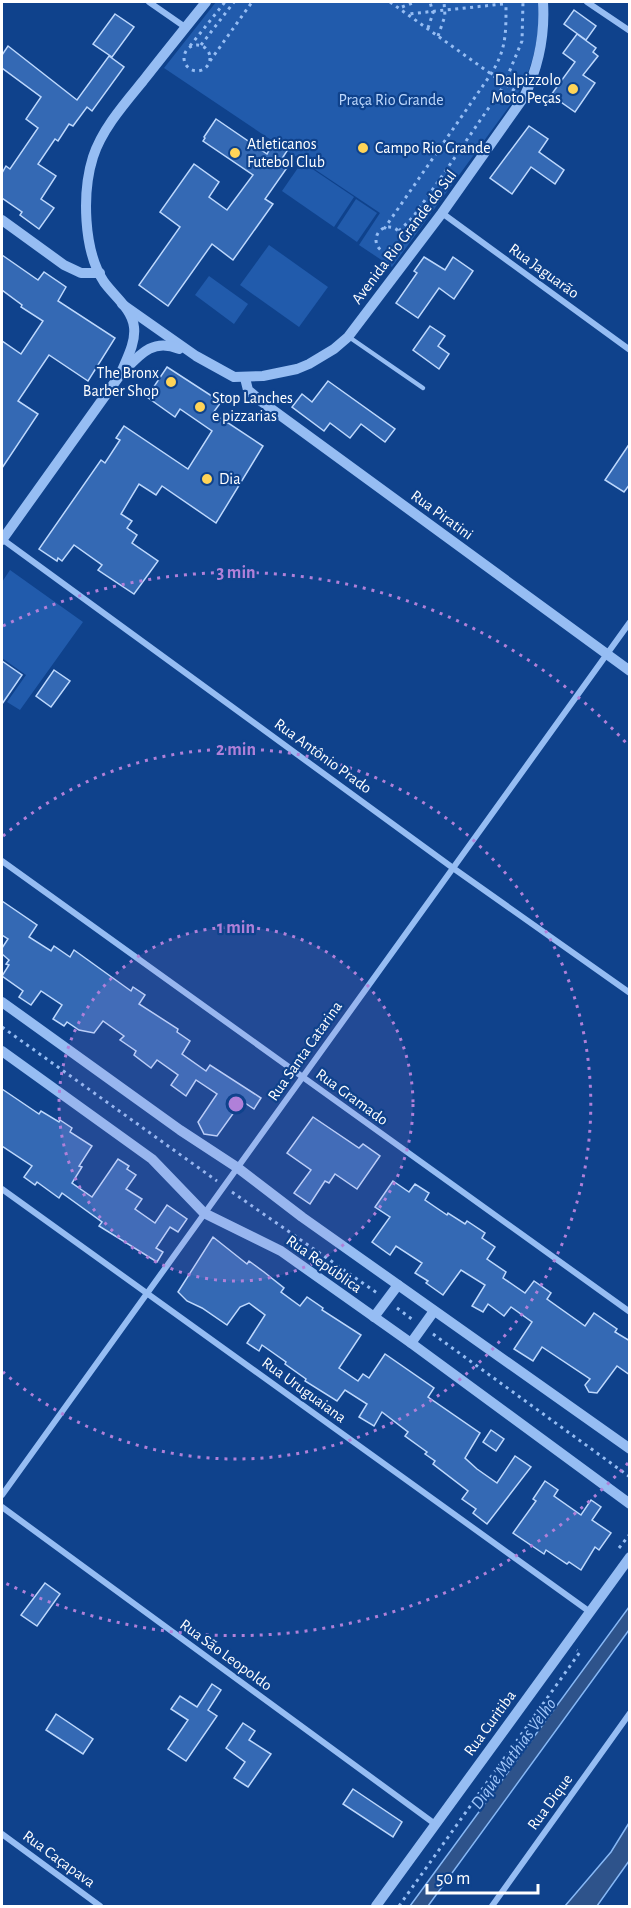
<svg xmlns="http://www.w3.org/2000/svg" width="631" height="1908" font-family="'Alegreya Sans',sans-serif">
<rect width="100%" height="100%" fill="#0f428c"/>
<g fill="#215bac">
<path d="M216,2h322c3,34 -5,66 -22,95l-124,170 -33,-22 21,-32 -216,-145z"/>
<polygon points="302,162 354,197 334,227 282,191"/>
<polygon points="356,199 377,213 357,242 337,228"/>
<polygon points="269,245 328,287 299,327 240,285"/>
<polygon points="209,276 248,304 234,324 195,295"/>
<polygon points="10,570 83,622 20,710 7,702 26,675 2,658 2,582"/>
</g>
<g fill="#2e538b" stroke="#87b8f6" stroke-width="1.5">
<polygon points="629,1607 629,1630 428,1906 410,1906"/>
<polygon points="629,1823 629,1861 597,1906 565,1906 611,1852"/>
</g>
<g fill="#3469b4" stroke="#bdd8fd" stroke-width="1.5">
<polygon points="574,10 596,26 586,40 564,24"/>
<polygon points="115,14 134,27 112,57 93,44"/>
<polygon points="577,34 596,48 593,52 598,56 583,75 595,83 575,112 551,95 575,62 563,53"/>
<polygon points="8,46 77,100 109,56 124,67 92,111 87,107 73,126 69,124 58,141 55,139 38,164 56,176 41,199 54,208 39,229 20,215 22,212 2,198 2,173 6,166 10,169 38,128 26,119 41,97 2,68 2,55"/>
<polygon points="216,119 267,154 274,142 287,151 283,157 291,162 265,199 273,204 233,260 212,244 168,306 139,285 180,227 160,212 194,164 219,182 209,197 227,210 253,175 203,141 205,138 204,137"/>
<polygon points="529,126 548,139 539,152 564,170 555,184 531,167 512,194 490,178"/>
<polygon points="2,255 38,280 44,272 66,287 58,301 115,338 88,381 49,355 18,401 38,414 2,468 2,341 21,354 43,321 21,307 22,305 2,290"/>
<polygon points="424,257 445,270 453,257 473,271 454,299 439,288 418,318 396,303 417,273 414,271"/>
<polygon points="430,326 445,336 438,346 449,354 439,369 413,350"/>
<polygon points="167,367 221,402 213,413 263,446 216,523 162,486 156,495 139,484 121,514 132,521 127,528 137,535 132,543 158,561 134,594 98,570 102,565 74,545 62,561 58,558 57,561 39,549 101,460 105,463 120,440 116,438 124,426 188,469 212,431 180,409 175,417 147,397"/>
<polygon points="328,381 395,429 385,442 361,424 350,438 330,423 324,431 292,407 302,394 312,402"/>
<polygon points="630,443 630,484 624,492 605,480"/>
<polygon points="2,661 22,675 2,704"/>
<polygon points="54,670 70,681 51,707 36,696"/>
<polygon points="2,901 37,925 29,937 51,951 54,946 70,957 74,950 131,991 133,987 145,995 139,1004 178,1029 177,1032 190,1041 182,1054 206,1071 210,1065 261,1098 254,1109 242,1101 217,1136 204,1134 198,1122 217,1094 196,1080 186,1096 171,1085 178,1075 157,1060 151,1068 134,1055 136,1051 120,1040 124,1036 103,1021 94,1033 79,1030 67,1022 64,1026 53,1019 62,1005 41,991 31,1005 19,997 23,991 2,976 9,965 6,964 9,960 2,954 2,948 8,939 2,935"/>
<polygon points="2,1089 39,1114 41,1111 59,1122 60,1120 72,1128 70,1132 92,1146 79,1166 82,1167 72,1183 92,1197 118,1159 129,1166 127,1169 136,1175 126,1189 142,1199 135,1209 155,1223 167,1205 187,1219 178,1232 170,1227 156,1248 163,1252 157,1262 99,1226 102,1222 62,1193 59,1198 37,1182 35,1185 24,1177 32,1166 2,1146"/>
<polygon points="313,1117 359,1148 363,1144 380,1156 357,1189 335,1174 329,1183 325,1181 310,1204 294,1193 311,1170 287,1153"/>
<polygon points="393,1181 409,1192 415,1184 429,1193 425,1200 447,1215 448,1213 465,1224 467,1221 485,1233 482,1238 495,1247 487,1259 506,1272 503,1278 525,1293 534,1281 551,1293 547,1299 585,1326 594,1313 617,1329 615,1332 630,1341 630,1375 617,1366 597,1393 589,1392 585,1385 590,1379 542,1347 533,1361 514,1349 532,1322 511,1307 504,1316 488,1304 483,1312 472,1306 485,1285 461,1270 443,1295 426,1283 428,1281 415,1273 422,1263 396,1246 390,1255 372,1242 390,1217 375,1207"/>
<polygon points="213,1237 247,1264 249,1261 264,1272 284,1288 281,1292 300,1306 307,1297 323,1308 322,1310 361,1335 339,1368 358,1381 363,1374 369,1378 385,1354 434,1388 428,1397 480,1433 465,1458 477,1469 497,1483 515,1456 531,1467 487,1524 473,1513 476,1509 462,1499 468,1491 433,1464 435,1461 425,1454 427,1452 405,1436 408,1432 382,1412 374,1426 359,1417 367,1404 345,1390 337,1401 305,1381 306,1379 285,1364 286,1362 262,1345 259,1351 247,1343 265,1315 249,1303 240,1307 227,1325 202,1308 187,1301 178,1292"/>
<polygon points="491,1430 504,1439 496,1451 483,1442"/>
<polygon points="545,1481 558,1490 554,1496 581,1515 591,1500 601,1507 592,1520 611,1533 599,1550 595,1547 581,1570 569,1562 567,1564 546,1550 544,1554 513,1533 536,1501 533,1499"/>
<polygon points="45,1583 60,1594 37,1626 21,1615"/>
<polygon points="212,1684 221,1690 208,1710 217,1716 186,1761 168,1749 188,1720 171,1709 180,1696 197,1707"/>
<polygon points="56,1714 93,1739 83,1754 46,1730"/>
<polygon points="243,1723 255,1731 249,1740 271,1754 248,1787 234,1778 245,1762 226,1748"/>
<polygon points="353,1789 402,1822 393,1837 343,1804"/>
</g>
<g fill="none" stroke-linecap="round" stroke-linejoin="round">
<g stroke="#96bdf3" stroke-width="3" stroke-dasharray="3 4.5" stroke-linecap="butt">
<polyline points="390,2 515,91"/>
<polyline points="402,7 415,2"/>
<polyline points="428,28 433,13 430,2"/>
<polyline points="438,36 445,16 444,2"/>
<polyline points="201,45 234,2"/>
<circle cx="197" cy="58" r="13"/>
<polyline points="190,46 225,2"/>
<polyline points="210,61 252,2"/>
<polyline points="417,222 447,181"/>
<circle cx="389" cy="240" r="13"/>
<path d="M384,229l107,-155c15,-24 15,-40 15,-67l-3,-3 -95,10"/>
<polyline points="399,231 413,217 440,179 503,87 522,41 523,2"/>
<polyline points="2,1027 217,1181"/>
<polyline points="232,1192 377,1293"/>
<polyline points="397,1308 413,1320"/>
<polyline points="433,1334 630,1477"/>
<polyline points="619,1548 630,1534"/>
<polyline points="399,1906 580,1652 577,1650"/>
</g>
<polyline stroke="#96bdf3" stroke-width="4.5" points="349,337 423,388"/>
<g stroke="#96bdf3" stroke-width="6">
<polyline points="149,2 185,27"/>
<polyline points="587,2 630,31"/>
<polyline points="442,213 630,350"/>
<polyline points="2,539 453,868 630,993"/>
<polyline points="2,861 630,1312"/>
<polyline points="2,1189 590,1612"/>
<polyline points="2,1495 630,622"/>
<polyline points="2,1507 435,1824"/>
<polyline points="2,1834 100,1906"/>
<polyline points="492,1906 630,1713"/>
</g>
<g stroke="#96bdf3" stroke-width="10">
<polyline points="2,220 64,265 81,273 100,273"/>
<path d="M122,304l74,52 38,21 29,-1 34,-7 12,-5 25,-15 14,-12 94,-124 82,-116c14,-29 21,-63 19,-95"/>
<path d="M120,375c6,-15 16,-32 14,-48 -2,-18 -20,-31 -30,-45 -21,-32 -22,-90 -11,-125 9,-28 32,-54 50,-76 21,-27 42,-53 63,-79"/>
<polyline points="245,378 248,390 262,402 630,671"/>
<path d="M2,540l118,-165c18,-18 31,-38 59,-26"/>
<polyline points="2,1002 180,1130 238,1168 302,1217 630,1449"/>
<polyline points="2,1051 152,1159 204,1213 281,1251 411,1343 630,1504"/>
<polyline points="374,1317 398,1285"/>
<polyline points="411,1343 434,1311"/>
<polyline points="376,1906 630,1557"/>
</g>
</g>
<circle cx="236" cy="1104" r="177" fill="#b080d9" fill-opacity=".12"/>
<g fill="none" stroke="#b080d9" stroke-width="3" stroke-dasharray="3 6">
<circle cx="236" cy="1104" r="177"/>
<path d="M3 836A355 355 0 1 1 3 1372"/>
<path d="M628 1463A532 532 0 0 1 3 1582M3 626A532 532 0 0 1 628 745"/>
</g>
<g fill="#ffd458" stroke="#0f428c" stroke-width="2">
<circle cx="573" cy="89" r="6"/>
<circle cx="363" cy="148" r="6"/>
<circle cx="235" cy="153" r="6"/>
<circle cx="171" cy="382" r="6"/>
<circle cx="200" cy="407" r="6"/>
<circle cx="207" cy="479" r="6"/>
</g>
<g text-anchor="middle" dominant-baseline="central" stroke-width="4.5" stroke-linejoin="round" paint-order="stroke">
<g font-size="16" fill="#fff" stroke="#0f428c" text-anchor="start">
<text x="561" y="80" text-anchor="end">Dalpizzolo<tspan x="561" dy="18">Moto Peças</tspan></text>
<text x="247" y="144">Atleticanos<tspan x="247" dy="18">Futebol Club</tspan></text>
<text x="375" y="148">Campo Rio Grande</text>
<text x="159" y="373" text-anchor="end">The Bronx<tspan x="159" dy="18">Barber Shop</tspan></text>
<text x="212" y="398">Stop Lanches<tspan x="212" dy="18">e pizzarias</tspan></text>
<text x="219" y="479">Dia</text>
</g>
<g font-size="16" fill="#bdd8fd" stroke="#0f428c">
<text x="391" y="100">Praça Rio Grande</text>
</g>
<g font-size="16" fill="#fff" stroke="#0f428c">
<text transform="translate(404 237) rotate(-53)">Avenida Rio Grande do Sul</text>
<text transform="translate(544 271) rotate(36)">Rua Jaguarão</text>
<text transform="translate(442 515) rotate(36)">Rua Piratini</text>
<text transform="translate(323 756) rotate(36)">Rua Antônio Prado</text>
<text transform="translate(305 1051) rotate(-55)">Rua Santa Catarina</text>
<text transform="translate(352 1097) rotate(36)">Rua Gramado</text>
<text transform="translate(324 1264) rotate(35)">Rua República</text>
<text transform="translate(304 1390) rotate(36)">Rua Uruguaiana</text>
<text transform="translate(226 1655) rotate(36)">Rua São Leopoldo</text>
<text transform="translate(490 1723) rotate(-54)">Rua Curitiba</text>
<text transform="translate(550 1802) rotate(-54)">Rua Dique</text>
<text transform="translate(59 1859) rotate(36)">Rua Caçapava</text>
</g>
<g font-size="18" font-style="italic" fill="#a2c7fa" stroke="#0f428c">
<text transform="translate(514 1754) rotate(-54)">Dique Mathias Velho</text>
</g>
</g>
<circle cx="236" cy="1104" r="9" fill="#b080d9" stroke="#0f428c" stroke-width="3"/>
<g font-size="18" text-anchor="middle" font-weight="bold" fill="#b080d9" stroke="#0f428c" stroke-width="4.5" stroke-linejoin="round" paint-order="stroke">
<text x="236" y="578">3 min</text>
<text x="236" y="755">2 min</text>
<text x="236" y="933">1 min</text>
</g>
<rect width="631" height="1908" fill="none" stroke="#ffffff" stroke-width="6"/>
<path d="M427 1884v9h111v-9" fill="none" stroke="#ffffff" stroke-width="3"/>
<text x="436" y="1884" font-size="18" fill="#ffffff" stroke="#0f428c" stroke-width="4.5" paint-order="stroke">50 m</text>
</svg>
